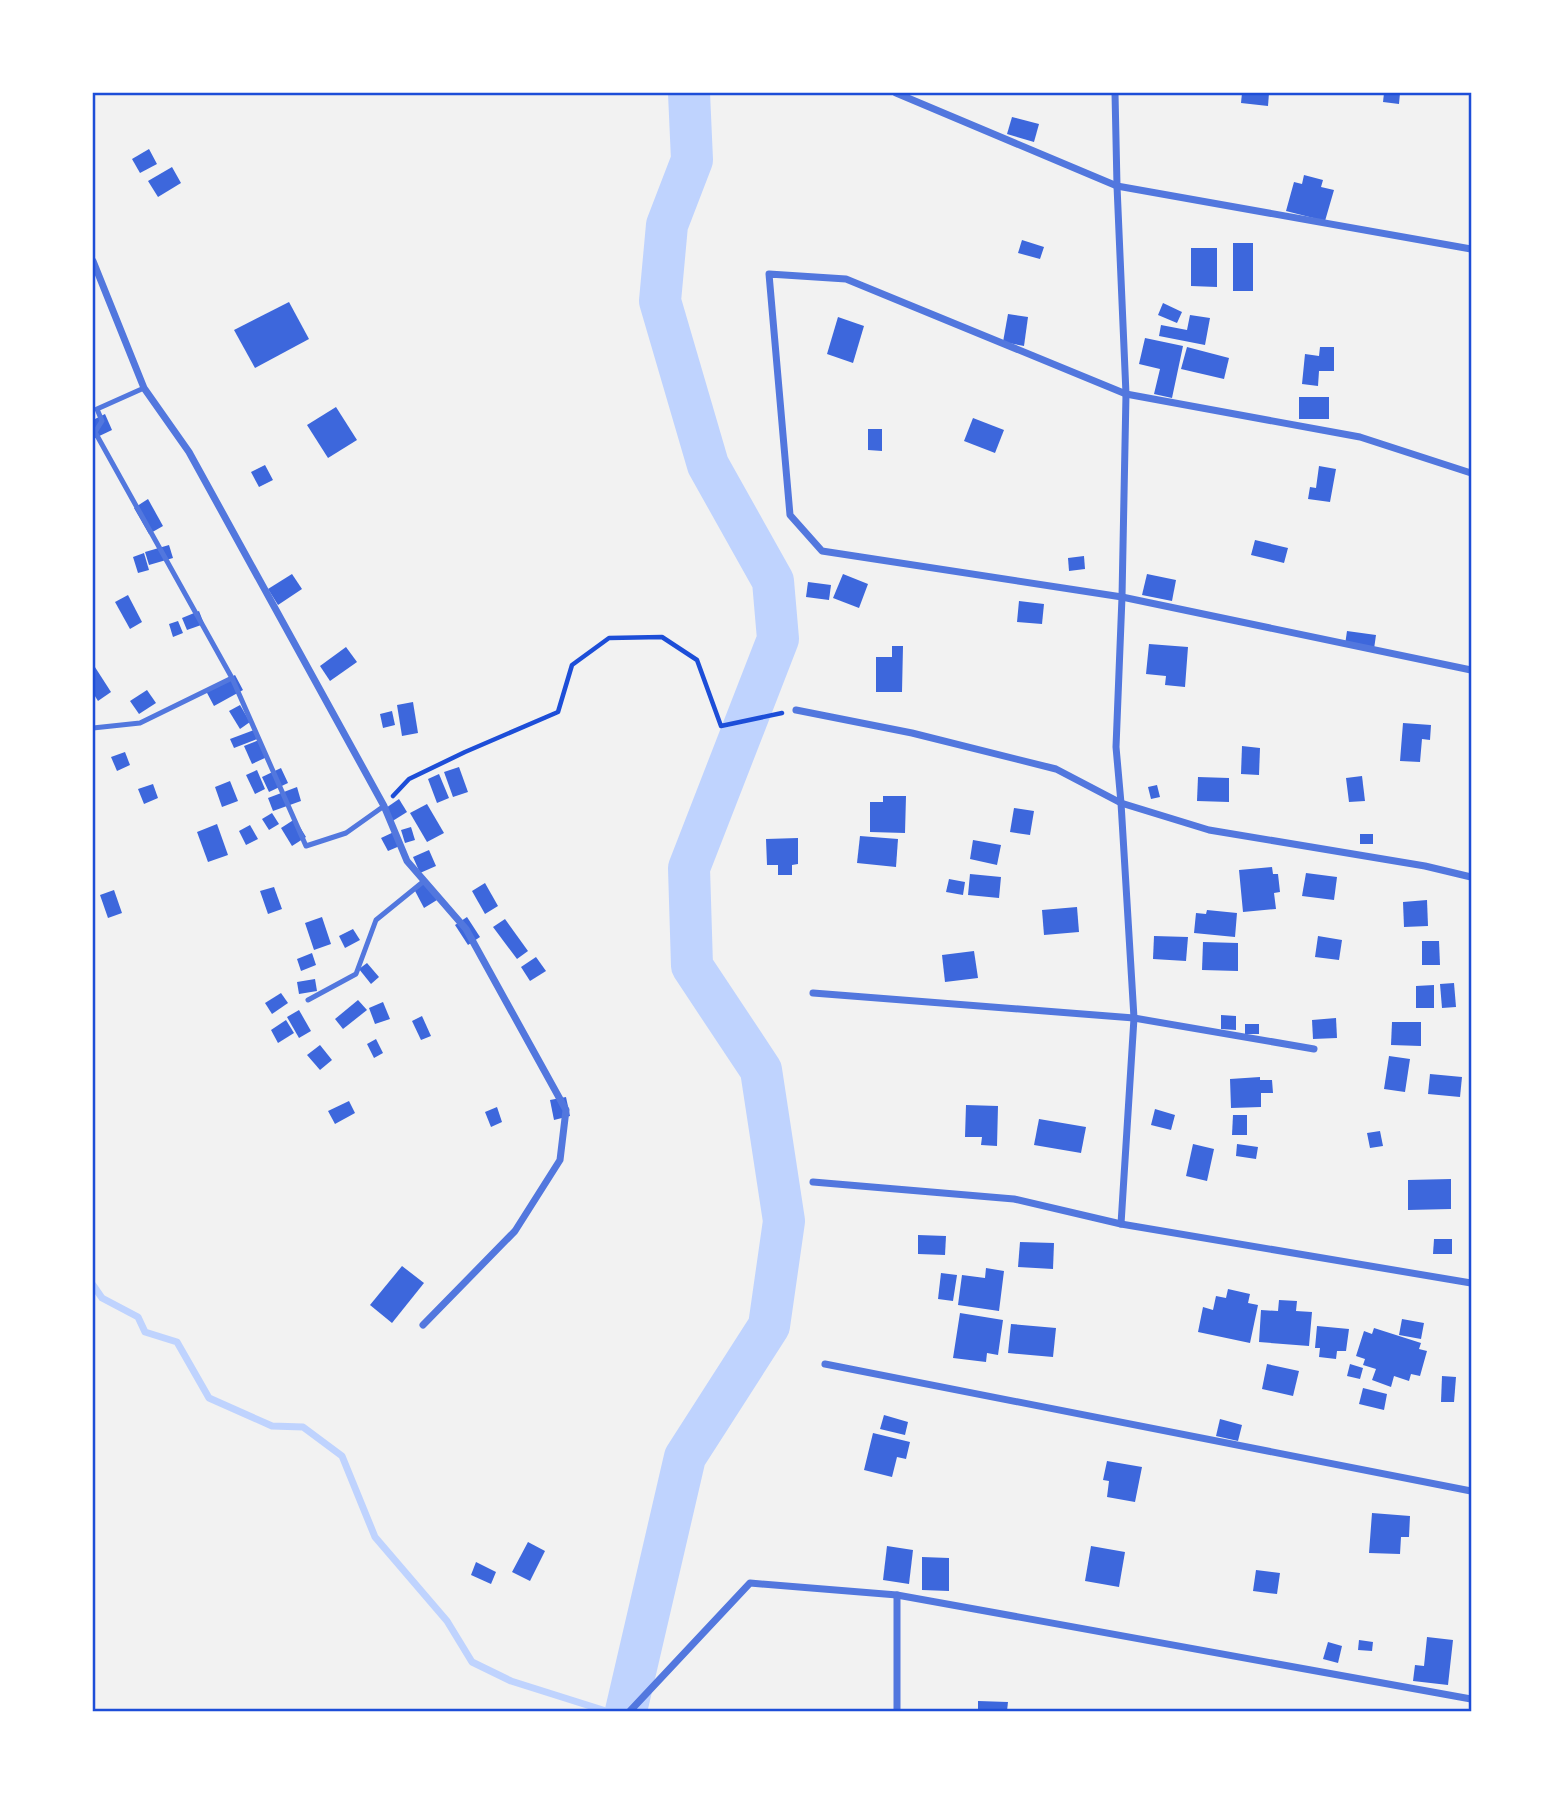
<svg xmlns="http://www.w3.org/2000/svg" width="1564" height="1804" font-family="'Source Sans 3',sans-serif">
<rect width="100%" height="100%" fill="#f2f2f2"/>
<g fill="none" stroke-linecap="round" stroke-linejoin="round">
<polyline stroke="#bfd3fe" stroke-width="7" points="93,1285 102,1298 138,1317 145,1332 177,1342 209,1398 272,1426 303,1427 342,1456 375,1537 447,1621 472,1662 511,1681 606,1711"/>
<polyline stroke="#bfd3fe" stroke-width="42" points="626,1711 685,1457 769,1326 784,1221 761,1070 692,966 689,868 778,639 773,581 708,465 660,301 667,225 692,160 689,93"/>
</g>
<g fill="#3d67dc">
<polygon points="1242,93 1269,93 1268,106 1241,103"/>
<polygon points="1384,93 1400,93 1399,104 1383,102"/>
<polygon points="1012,117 1039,124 1034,142 1007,134"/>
<polygon points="149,149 157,164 140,173 132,159"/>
<polygon points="172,167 181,183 158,197 148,181"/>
<polygon points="1304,175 1323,180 1321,187 1334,190 1325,221 1286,211 1294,182 1302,184"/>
<polygon points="1022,240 1044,247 1040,259 1018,253"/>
<rect x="1233" y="243" width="20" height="48"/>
<polygon points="1191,248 1217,248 1217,287 1191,286"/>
<polygon points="289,302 309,339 255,368 234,330"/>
<polygon points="1163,303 1182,312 1177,323 1158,315"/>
<polygon points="1008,314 1028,317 1024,346 1003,342"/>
<polygon points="1190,315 1210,318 1205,345 1159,336 1161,325 1187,330"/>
<polygon points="838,317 864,326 853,363 827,354"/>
<polygon points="1145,338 1183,346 1172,398 1154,394 1160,369 1139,364"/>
<polygon points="1187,347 1229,358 1224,379 1181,369"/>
<polygon points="1320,347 1334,347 1334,371 1319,371 1318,386 1302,384 1305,354 1319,356"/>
<rect x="1299" y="397" width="30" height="22"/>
<polygon points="336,407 357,440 328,458 307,425"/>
<polygon points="105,414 112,430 93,439 93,420"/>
<polygon points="973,418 1004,430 995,453 964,441"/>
<polygon points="868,429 882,429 882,451 868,450"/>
<polygon points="265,465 273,480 259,487 251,472"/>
<polygon points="1319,466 1336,469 1330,502 1308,499 1310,487 1316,488"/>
<polygon points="148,499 163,526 149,534 134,508"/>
<polygon points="1255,540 1288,548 1284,563 1251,555"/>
<polygon points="169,545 173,558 149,565 145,552"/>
<polygon points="144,553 149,570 138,573 133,557"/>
<polygon points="1084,556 1085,569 1069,571 1068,558"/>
<polygon points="292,574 302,589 278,605 268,589"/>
<polygon points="843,574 868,584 859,608 833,598"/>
<polygon points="1147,574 1176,580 1172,601 1142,595"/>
<polygon points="808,582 831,585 829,600 806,597"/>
<polygon points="128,595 142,622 130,629 115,602"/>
<polygon points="1019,601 1044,604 1042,624 1017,622"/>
<polygon points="199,611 204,624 187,630 182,618"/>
<polygon points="178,621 183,633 173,637 169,624"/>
<polygon points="1347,631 1376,635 1374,649 1345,645"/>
<polygon points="1149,644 1188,647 1185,687 1165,685 1166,676 1146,674"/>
<polygon points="892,646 903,646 902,692 876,692 876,657 892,657"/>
<polygon points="346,647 357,662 330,681 320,666"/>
<polygon points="93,664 111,692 98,701 93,693"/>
<polygon points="235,675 243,690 214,706 206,691"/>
<polygon points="147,690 156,703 139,714 130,701"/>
<polygon points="413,702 418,733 402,736 397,705"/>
<polygon points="240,705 250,722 240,729 229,711"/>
<polygon points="392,711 395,725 383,728 380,714"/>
<polygon points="1403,723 1431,725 1430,740 1422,739 1420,762 1400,761"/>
<polygon points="254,730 257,739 234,748 230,739"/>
<polygon points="259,740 267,757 252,764 244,746"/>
<polygon points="1242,746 1260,748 1259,775 1241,774"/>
<polygon points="125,752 130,765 117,771 111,757"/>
<polygon points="459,767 468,792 453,797 444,772"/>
<polygon points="281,768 288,783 269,792 262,777"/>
<polygon points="257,770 265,789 255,794 246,775"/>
<polygon points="439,774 449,798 437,803 428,779"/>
<polygon points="1362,776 1365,801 1349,802 1346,778"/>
<polygon points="1198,777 1229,778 1229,802 1197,801"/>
<polygon points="230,781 238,801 222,807 215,787"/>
<polygon points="153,784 158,798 144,804 138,789"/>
<polygon points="1157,785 1160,797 1151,799 1148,787"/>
<polygon points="297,787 301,801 273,811 268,798"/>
<polygon points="883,796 906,796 905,833 870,832 870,802 883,802"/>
<polygon points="399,799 407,812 391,822 383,810"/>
<polygon points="427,804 444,833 427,842 410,813"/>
<polygon points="1014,808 1034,811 1030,835 1010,832"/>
<polygon points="272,813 279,824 269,830 262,819"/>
<polygon points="295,819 306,837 292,846 281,828"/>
<polygon points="217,824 228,855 208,862 197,832"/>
<polygon points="250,825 258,839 246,845 239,831"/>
<polygon points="411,827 415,840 405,843 401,830"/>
<polygon points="396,831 402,845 388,851 381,838"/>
<rect x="1360" y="834" width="13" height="10"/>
<polygon points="860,836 898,839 896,867 857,863"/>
<polygon points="798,838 798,864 792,865 792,875 778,875 778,865 767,865 766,839"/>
<polygon points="973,840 1001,845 997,865 970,859"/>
<polygon points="429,850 436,866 420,873 413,857"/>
<polygon points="1272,867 1273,874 1278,874 1280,892 1274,893 1276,909 1243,912 1239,870"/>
<polygon points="1306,873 1337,877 1334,900 1302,896"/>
<polygon points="970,874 1001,877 999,898 968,895"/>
<polygon points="949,879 965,882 963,895 946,892"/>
<polygon points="427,881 437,900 424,908 414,889"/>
<polygon points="485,883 498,906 485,914 472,891"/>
<polygon points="274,887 282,909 268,914 260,891"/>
<polygon points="114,890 122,913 108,918 100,895"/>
<polygon points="1427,900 1428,926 1404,927 1403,902"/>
<polygon points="1077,907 1079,932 1044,935 1042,910"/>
<polygon points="1207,910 1237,913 1235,937 1194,933 1196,913 1206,914"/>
<polygon points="322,917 331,944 314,950 305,923"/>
<polygon points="467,917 480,937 468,945 455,925"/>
<polygon points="505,919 528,951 517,959 493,927"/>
<polygon points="353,929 360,940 345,948 339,936"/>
<polygon points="1154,936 1188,937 1186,961 1153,959"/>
<polygon points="1318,936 1342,940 1339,960 1315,957"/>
<polygon points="1422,941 1439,941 1440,965 1422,965"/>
<polygon points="1203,942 1238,943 1238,971 1202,970"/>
<polygon points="974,951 978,978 945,982 942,955"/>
<polygon points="312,953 316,965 301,971 297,959"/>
<polygon points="536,957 546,971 530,981 521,967"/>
<polygon points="367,963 379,977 371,984 359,969"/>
<polygon points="315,979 317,991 299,994 297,982"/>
<polygon points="1454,983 1456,1007 1442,1008 1440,984"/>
<polygon points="1434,985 1434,1008 1416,1008 1416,986"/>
<polygon points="281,993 288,1003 272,1014 265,1003"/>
<polygon points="358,1000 367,1010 343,1029 335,1019"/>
<polygon points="383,1002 390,1019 375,1024 369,1008"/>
<polygon points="299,1010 311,1031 299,1038 287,1017"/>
<polygon points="1221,1015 1236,1016 1236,1030 1221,1029"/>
<polygon points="422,1016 431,1036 421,1040 412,1021"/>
<polygon points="1336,1018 1337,1038 1313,1039 1312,1020"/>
<polygon points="286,1020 294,1033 278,1043 271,1030"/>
<polygon points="1392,1022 1421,1022 1421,1046 1391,1045"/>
<rect x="1245" y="1024" width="14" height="10"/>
<polygon points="376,1039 383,1053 374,1058 367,1044"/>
<polygon points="320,1045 332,1060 320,1070 307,1055"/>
<polygon points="1389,1056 1410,1059 1405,1092 1384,1089"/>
<polygon points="1430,1074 1462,1077 1460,1097 1428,1094"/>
<polygon points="1260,1077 1260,1080 1272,1080 1273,1093 1261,1093 1261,1107 1231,1108 1230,1079"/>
<polygon points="566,1097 570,1116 554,1120 550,1100"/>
<polygon points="349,1101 355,1113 335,1124 328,1111"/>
<polygon points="966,1105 998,1106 997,1146 981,1145 982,1137 965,1137"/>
<polygon points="497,1107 502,1122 491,1127 485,1112"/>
<polygon points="1155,1109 1175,1115 1171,1130 1151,1125"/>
<polygon points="1233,1115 1247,1115 1247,1135 1232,1135"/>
<polygon points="1039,1119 1086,1127 1081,1153 1034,1145"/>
<polygon points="1380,1131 1383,1146 1370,1148 1367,1133"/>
<polygon points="1193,1144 1214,1149 1207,1181 1186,1176"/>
<polygon points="1237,1144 1258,1147 1256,1159 1236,1156"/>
<polygon points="1451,1179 1451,1209 1408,1210 1408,1180"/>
<polygon points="918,1235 946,1236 945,1255 918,1254"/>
<polygon points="1434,1239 1452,1239 1452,1254 1433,1254"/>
<polygon points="1020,1242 1054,1243 1053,1269 1018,1267"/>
<polygon points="402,1266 424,1283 392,1323 370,1305"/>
<polygon points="986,1268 1004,1271 999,1311 958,1305 962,1275 985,1278"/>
<polygon points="941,1273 957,1275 953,1301 938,1299"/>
<polygon points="1228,1289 1250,1294 1248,1303 1258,1305 1250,1343 1198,1332 1203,1307 1213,1310 1216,1296 1226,1298"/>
<polygon points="1279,1300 1297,1301 1296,1311 1312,1312 1309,1346 1259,1342 1261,1310 1278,1311"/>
<polygon points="960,1313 1003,1320 998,1355 987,1353 986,1362 953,1358"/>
<polygon points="1402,1319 1424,1323 1421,1339 1399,1335"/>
<polygon points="1011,1324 1056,1328 1053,1357 1008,1353"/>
<polygon points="1317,1326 1349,1329 1346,1351 1337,1351 1336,1359 1319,1357 1320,1348 1315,1348"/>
<polygon points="1374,1328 1421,1343 1419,1349 1427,1351 1420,1376 1411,1374 1409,1381 1394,1376 1391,1387 1372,1380 1376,1369 1363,1365 1365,1359 1356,1356 1364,1331 1372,1334"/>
<polygon points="1267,1364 1299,1371 1293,1396 1262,1389"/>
<polygon points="1350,1364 1363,1368 1360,1379 1347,1376"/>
<polygon points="1442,1376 1456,1377 1454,1402 1441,1402"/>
<polygon points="1363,1388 1387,1394 1384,1410 1359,1404"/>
<polygon points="884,1415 908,1422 905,1435 880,1429"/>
<polygon points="1220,1419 1242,1425 1238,1441 1216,1436"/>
<polygon points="873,1433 910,1442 906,1459 897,1457 892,1477 864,1470"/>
<polygon points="1107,1461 1142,1467 1135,1502 1107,1497 1109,1481 1103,1480"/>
<polygon points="1372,1513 1410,1516 1409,1537 1401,1537 1400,1554 1369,1553"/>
<polygon points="528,1542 545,1551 530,1581 512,1572"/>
<polygon points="887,1546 913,1550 909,1584 883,1580"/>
<polygon points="1091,1546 1125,1552 1119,1587 1085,1581"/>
<polygon points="922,1557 949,1558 949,1591 922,1590"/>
<polygon points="476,1562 496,1572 491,1584 471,1575"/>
<polygon points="1256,1570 1280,1573 1277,1594 1253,1591"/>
<polygon points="1427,1637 1453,1640 1448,1685 1413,1681 1415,1665 1424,1666"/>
<polygon points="1359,1640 1373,1642 1372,1651 1358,1650"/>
<polygon points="1328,1642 1342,1646 1338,1663 1323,1659"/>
<polygon points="978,1701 1008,1702 1007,1711 978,1711"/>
</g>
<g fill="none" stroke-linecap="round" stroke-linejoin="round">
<polyline stroke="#1d4ed8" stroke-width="4.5" points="393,796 409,779 465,752 558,712 572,665 609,638 662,637 697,660 721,726 782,713"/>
<g stroke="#5277de" stroke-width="5">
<polyline points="144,388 97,409 102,421 95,432 232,678 306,846 346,833 384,806"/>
<polyline points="93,728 140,723 232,678"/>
<polyline points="308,1000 356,974 376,920 424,881"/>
</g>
<g stroke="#5277de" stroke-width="7">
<polyline points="896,93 1117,186 1471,249"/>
<polyline points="1115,93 1117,186 1126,394 1122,597 1116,747 1121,803 1134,1018 1121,1224"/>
<polyline points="93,261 144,388 189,452 384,806 407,861 466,929 566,1110 560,1160 515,1231 423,1325"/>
<polyline points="1471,473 1360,437 1126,394 846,279 769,274 790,515 822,551 1122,597 1471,670"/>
<polyline points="796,710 912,733 1056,769 1121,803 1209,830 1425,866 1471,877"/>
<polyline points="813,993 1134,1018 1314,1049"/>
<polyline points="813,1182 1014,1199 1121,1224 1471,1283"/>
<polyline points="825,1364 1471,1491"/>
<polyline points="630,1711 750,1583 897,1595 1471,1699"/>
<polyline points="897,1711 897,1595"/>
</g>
</g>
<rect width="1564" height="1804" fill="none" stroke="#ffffff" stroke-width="189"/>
<rect x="94" y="94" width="1376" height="1616" fill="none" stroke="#1d4ed8" stroke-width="2.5"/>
</svg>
